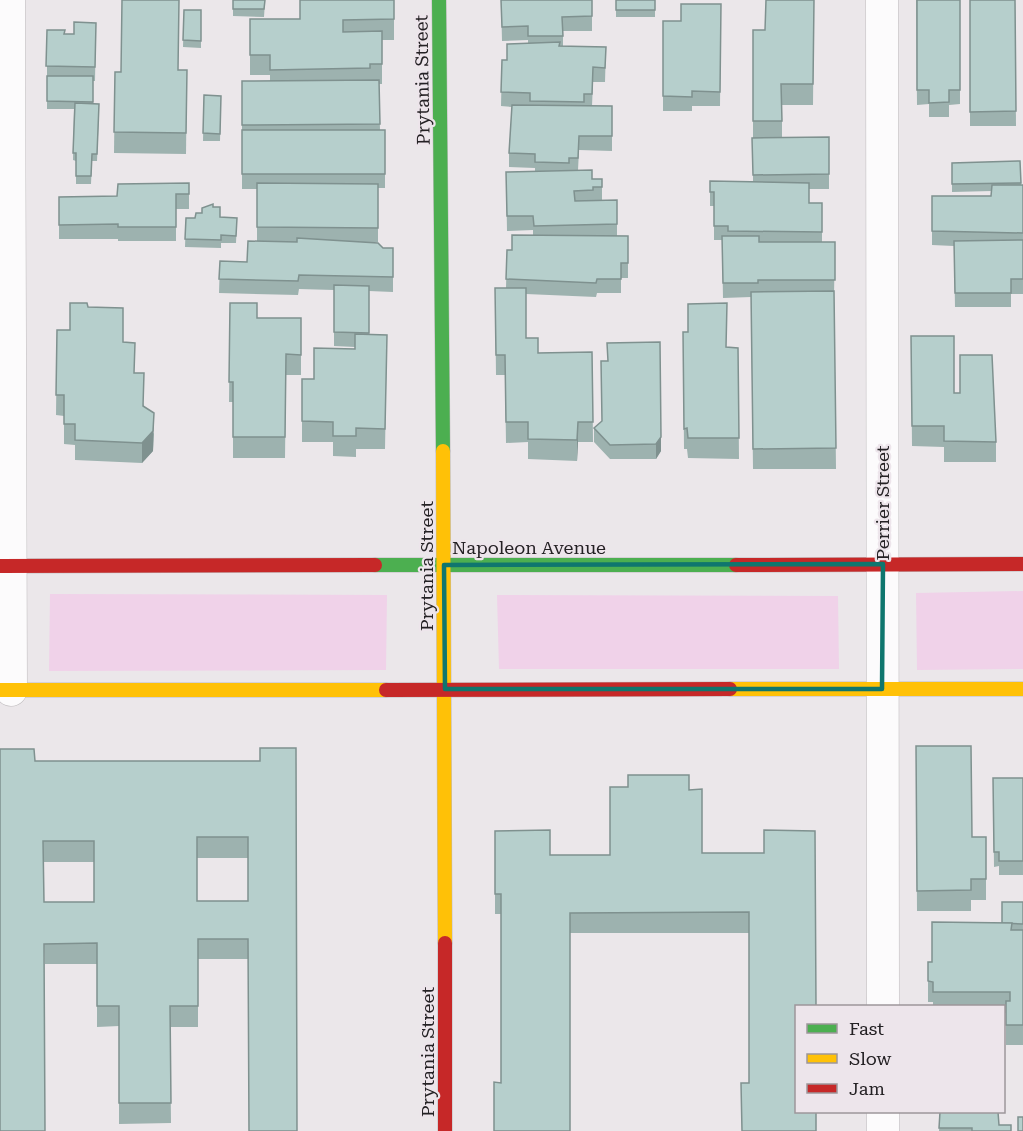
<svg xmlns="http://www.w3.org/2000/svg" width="1023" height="1131" font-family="'Roboto Serif',serif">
<rect width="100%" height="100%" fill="#ebe7ea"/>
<g fill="#f0d2e9">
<polygon points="1023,591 1023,669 917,670 916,593"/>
<polygon points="50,594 387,595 386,670 49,671"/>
<polygon points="497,595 838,596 839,669 499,669"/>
</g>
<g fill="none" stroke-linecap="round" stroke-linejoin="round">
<g stroke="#bebbbd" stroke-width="33">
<g id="street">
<polyline points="9,0 11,690"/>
<polyline points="882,0 883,1006"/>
<polyline points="883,1112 883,1131"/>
</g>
</g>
<g stroke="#bebbbd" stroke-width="15">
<g id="fast">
<polyline points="439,0 443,451"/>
<polyline points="375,565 736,565"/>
</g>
</g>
<g stroke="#bebbbd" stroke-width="15">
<g id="slow">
<polyline points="443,451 445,943"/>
<polyline points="730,689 1023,689"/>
<polyline points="0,690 386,690"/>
</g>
</g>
<g stroke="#bebbbd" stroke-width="15">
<g id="jam">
<polyline points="736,565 1023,564"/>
<polyline points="0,566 375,565"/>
<polyline points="386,690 730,689"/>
<polyline points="445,943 445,1131"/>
</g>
</g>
<use href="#street" stroke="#fcfbfc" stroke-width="32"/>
<use href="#fast" stroke="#4caf50" stroke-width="14"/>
<use href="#slow" stroke="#ffc107" stroke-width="14"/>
<use href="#jam" stroke="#c62828" stroke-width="14"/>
</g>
<g fill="#9db2af" fill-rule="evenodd">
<polygon points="233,0 265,0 264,17 233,16"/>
<polygon points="394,0 394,40 382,40 382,84 379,84 380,130 385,130 385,188 378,188 378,242 368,242 383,248 393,248 393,292 369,291 369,334 387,335 385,449 356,449 356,457 333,456 333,442 302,442 302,379 314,379 355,349 355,347 334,346 334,290 299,289 298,295 219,293 220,261 247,262 257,241 257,189 242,189 242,81 270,81 270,75 250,75 250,19 300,19"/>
<polygon points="501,0 592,0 592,31 563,31 563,46 606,47 605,82 593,82 592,106 612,106 612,151 579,150 578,170 602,187 602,200 617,200 617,236 628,236 628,278 621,278 621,293 597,293 596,297 526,294 526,338 538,353 592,352 593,442 578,442 577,461 528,459 528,442 506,443 505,375 496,375 495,288 506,288 507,250 512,250 533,235 533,230 507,231 506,172 535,171 535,168 509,167 509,153 512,107 501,106 502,60 507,60 528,44 528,40 502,41"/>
<rect x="616" y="0" width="39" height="17"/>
<polygon points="814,0 813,105 782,105 782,138 829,137 829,189 809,189 809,203 822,203 822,242 835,242 834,295 836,469 753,469 751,297 723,298 722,240 714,240 714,206 710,206 710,192 753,182 753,30 765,30"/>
<polygon points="916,0 960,0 960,104 949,105 949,117 929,117 929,104 917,105"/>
<polygon points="970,0 1015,0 1016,126 970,126"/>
<polygon points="721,4 720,106 692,106 692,111 663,111 663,21 681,21"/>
<polygon points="184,10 201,10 201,48 183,47"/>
<polygon points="96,23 95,81 93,81 93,104 99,112 97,161 92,161 91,184 76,184 76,161 73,160 74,109 47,109 47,30 65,34 74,34"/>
<polygon points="178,70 187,70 186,154 114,153 115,72"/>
<polygon points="204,95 221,96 220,141 203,141"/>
<polygon points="1020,161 1021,185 1023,185 1023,294 1011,294 1011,307 955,307 954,246 932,245 932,196 991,196 992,191 952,192 952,163"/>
<polygon points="189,183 189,209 176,209 176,241 118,241 118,239 59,239 59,197 117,196"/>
<polygon points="213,207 220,217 237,218 236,243 221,243 221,248 185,247 186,218 195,218"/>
<polygon points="230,303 257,318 301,318 301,375 286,375 285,458 233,458 233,402 229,402"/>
<polygon points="88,307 123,342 134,373 144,406 154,434 153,451 142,463 75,460 75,445 64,444 64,416 56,415 57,330 70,330"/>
<polygon points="683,332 726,347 738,348 739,459 688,458 687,449 684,449"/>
<polygon points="911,336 954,393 996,442 996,462 944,462 944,447 912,446"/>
<polygon points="601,361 661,451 656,459 610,459 594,442 594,428 602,422"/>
<polygon points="916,746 972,837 986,837 986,900 971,900 971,911 917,911"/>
<path d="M296,748l-48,211h-50v68h-28l1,96 -52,1v-98l-22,1v-63h-52l-10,-203h225zM197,858h51v43h-51zM44,862h50v40h-50z"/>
<polygon points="993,778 1023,778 1023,875 999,875 999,866 994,867"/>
<polygon points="689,790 702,853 764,853 815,831 749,1083 749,933 570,933 501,1083 501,914 495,914 495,831 550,855 610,855"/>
<polygon points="1023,902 1023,1045 1006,1045 1006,1013 1004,1013 1004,1006 933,1006 933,1002 928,1002 928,962 932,962 1002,923"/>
<polygon points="940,1112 999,1125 1011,1131 939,1131"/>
</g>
<g fill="#7f918f">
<polygon points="154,413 153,451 142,463 142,443"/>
<polygon points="578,422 578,442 577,461 577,440"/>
<polygon points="661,437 661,451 656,459 656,444"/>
</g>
<g fill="#b6cfcc" stroke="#7f918f" stroke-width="1.5" fill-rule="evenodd">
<polygon points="122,0 179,0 178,70 187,70 186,133 114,132 115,72 121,72"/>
<polygon points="233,0 265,0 264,9 233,9"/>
<polygon points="300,0 394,0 394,19 343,20 343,32 382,31 382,64 370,64 370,68 270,70 270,55 250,55 250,19 300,19"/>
<polygon points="501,0 592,0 592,16 562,17 563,36 528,36 528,26 502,27"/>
<rect x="616" y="0" width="39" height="10"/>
<polygon points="766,0 814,0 813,84 781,84 782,121 753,121 753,30 765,30"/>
<polygon points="917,0 960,0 960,90 949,90 949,102 929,103 929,90 917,90"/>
<polygon points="970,0 1015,0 1016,111 970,112"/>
<polygon points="681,4 721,4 720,92 692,91 692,97 663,96 663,21 681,21"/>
<polygon points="184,10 201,10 201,41 183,40"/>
<polygon points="74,22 96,23 95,67 46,66 47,30 65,30 64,34 74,34"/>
<polygon points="560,42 559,46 606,47 605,68 593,67 592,94 584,94 584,102 530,101 530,93 501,92 502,60 507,60 507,44"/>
<polygon points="47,76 93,76 93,102 47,101"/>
<polygon points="379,80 380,124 242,125 242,81"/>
<polygon points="204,95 221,96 220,134 203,133"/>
<polygon points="75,103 99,104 97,154 92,154 91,176 76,176 76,153 73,153"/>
<polygon points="512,105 612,106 612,136 579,136 578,158 569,158 569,163 535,162 535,154 509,153"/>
<rect x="242" y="130" width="143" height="44"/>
<polygon points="829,137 829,174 753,175 752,138"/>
<polygon points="1020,161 1021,183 952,184 952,163"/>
<polygon points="592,170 592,179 602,179 602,187 593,187 593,190 574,191 575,201 617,200 617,224 534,226 533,216 507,216 506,172"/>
<polygon points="710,181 809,183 809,203 822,203 822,232 728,231 728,226 714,226 714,192 710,192"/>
<polygon points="189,183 189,194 176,194 176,227 118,227 118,224 59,225 59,197 117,196 118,184"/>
<polygon points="257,183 378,184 378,228 257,227"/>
<polygon points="992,185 1023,185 1023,233 932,231 932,196 991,196"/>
<polygon points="213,204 213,207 220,207 220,217 237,218 236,236 221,235 221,240 185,239 186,218 195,218 196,213 202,213 202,208"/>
<polygon points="512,235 628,236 628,263 621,263 621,279 597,279 596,283 506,279 507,250 512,250"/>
<polygon points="722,236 759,236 759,242 835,242 835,280 758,280 758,283 723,283"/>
<polygon points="297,238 378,243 383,248 393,248 393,277 299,275 298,281 219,279 220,261 247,262 248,241 297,242"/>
<polygon points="1023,240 1023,279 1011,279 1011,293 955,293 954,241"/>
<polygon points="334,285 369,286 369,333 334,332"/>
<polygon points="495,288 526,288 526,338 538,338 538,353 592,352 593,422 578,422 577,440 528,439 528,422 506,422 505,355 496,355"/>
<polygon points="834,291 836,448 753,449 751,292"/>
<polygon points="70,303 87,303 88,307 123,308 123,342 135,343 134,373 144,373 143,406 154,413 153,431 142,443 75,440 75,424 64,424 64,395 56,395 57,330 70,330"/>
<polygon points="230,303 257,303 257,318 301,318 301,355 286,354 285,437 233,437 233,382 229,382"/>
<polygon points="727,303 726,347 738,348 739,438 688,438 687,428 684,429 683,332 688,332 688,304"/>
<polygon points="355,334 387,335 385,429 356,428 356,436 333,436 333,422 302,421 302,379 314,379 314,348 355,349"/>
<polygon points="911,336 954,336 954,393 960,393 960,355 992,355 996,442 944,441 944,426 912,426"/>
<polygon points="660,342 661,437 656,444 610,445 594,428 602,421 601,361 608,361 607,343"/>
<polygon points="916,746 971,746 972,837 986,837 986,879 971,879 971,890 917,891"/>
<path d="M260,748h36l1,383h-48l-1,-192h-50v67h-28l1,97h-52v-97h-22v-63l-53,1 1,187h-45v-382h34l1,12h225zM197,837h51v64h-51zM43,841h51v61h-50z"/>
<polygon points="628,775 689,775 689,790 702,789 702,853 764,853 764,830 815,831 816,1006 796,1006 796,1112 816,1112 816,1131 742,1131 741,1083 749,1083 749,912 570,913 570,1131 494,1131 494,1082 501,1083 501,894 495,894 495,831 550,830 550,855 610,855 610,787 628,787"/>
<polygon points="993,778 1023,778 1023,861 999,861 999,852 994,852"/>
<polygon points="1002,902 1023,902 1023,924 1002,923"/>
<polygon points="932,922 1012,923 1011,930 1023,930 1023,1025 1006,1025 1006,1001 1010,1001 1010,992 933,992 933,982 928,981 928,962 932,962"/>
<polygon points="940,1112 998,1112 999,1125 1011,1125 1011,1131 972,1131 972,1128 939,1128"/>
<rect x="1018" y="1117" width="5" height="14"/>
</g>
<path fill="none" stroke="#0f766e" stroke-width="4.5" stroke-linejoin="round" d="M883,564l-1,125h-437l-1,-124z"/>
<g text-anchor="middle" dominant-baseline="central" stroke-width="4.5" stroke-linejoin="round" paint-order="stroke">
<g font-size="18" fill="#242124" stroke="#ede5eb">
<text transform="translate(422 80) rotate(-91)">Prytania Street</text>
<text transform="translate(882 503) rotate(-90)">Perrier Street</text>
<text x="529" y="547">Napoleon Avenue</text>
<text transform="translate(426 566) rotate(-90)">Prytania Street</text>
<text transform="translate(427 1052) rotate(-90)">Prytania Street</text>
</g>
</g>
<rect x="795" y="1005" width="210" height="108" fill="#ede5eb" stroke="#9d979b" stroke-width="1.5"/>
<rect x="807" y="1024" width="30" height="9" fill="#4caf50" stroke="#9d979b" stroke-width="1.5"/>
<text x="849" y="1035" font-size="18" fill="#242124">Fast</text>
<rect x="807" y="1054" width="30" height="9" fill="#ffc107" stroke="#9d979b" stroke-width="1.5"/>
<text x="849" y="1065" font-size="18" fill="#242124">Slow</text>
<rect x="807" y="1084" width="30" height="9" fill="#c62828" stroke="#9d979b" stroke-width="1.5"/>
<text x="849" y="1095" font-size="18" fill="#242124">Jam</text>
</svg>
